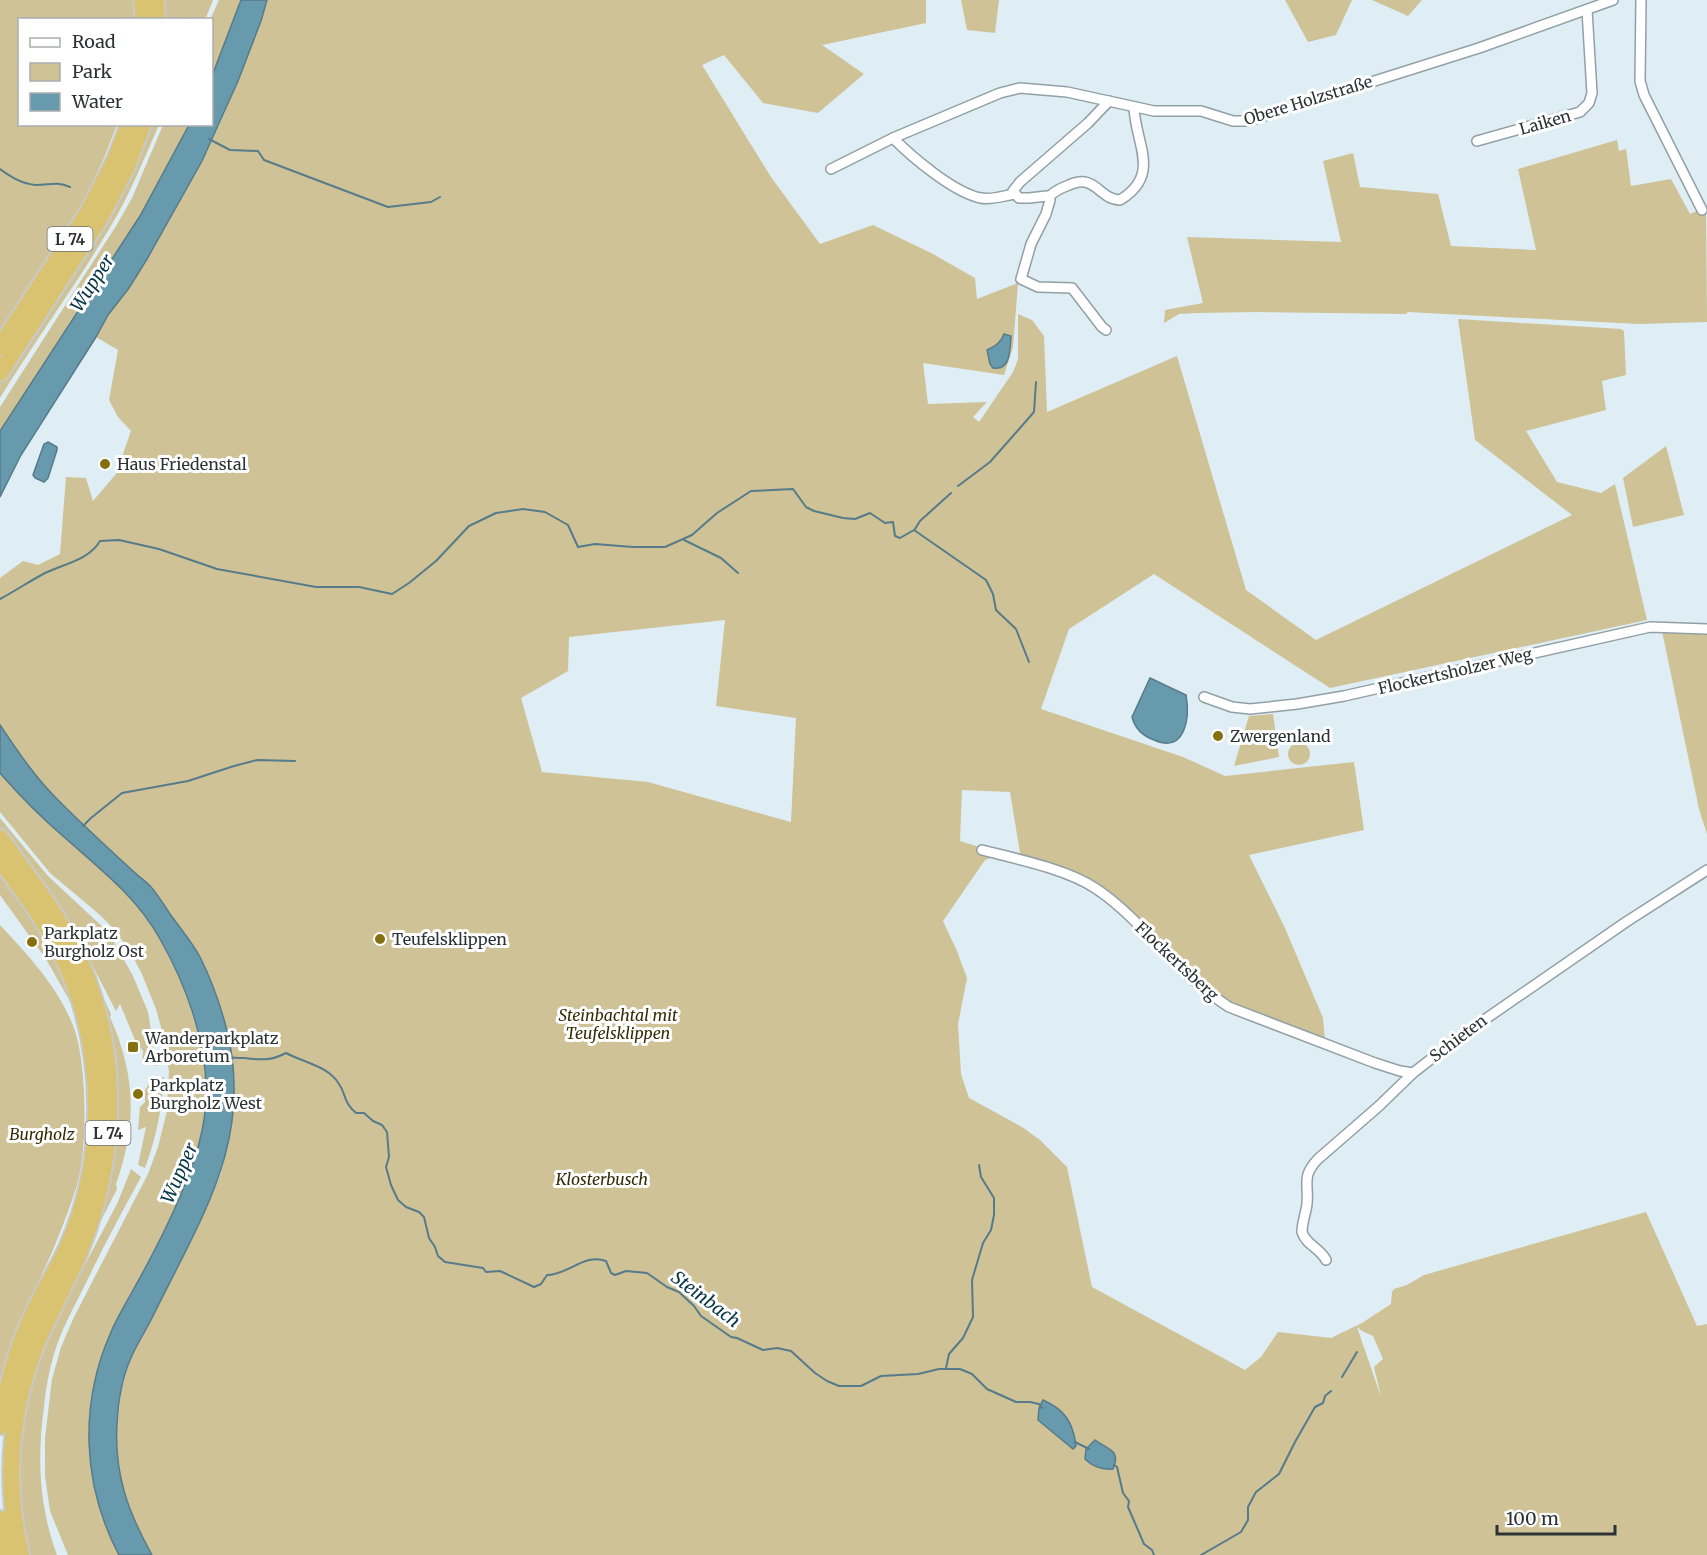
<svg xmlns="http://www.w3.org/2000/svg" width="1707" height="1555" font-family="Merriweather,serif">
<rect width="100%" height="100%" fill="#dfeef4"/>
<g fill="#cec296" fill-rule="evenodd">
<polygon points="0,0 134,0 135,19 20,20 20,124 117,125 104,158 80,209 0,333"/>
<polygon points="163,0 213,0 205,20 163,19"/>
<polygon points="219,0 241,0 212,76 212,20 210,20"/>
<path d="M267,0h659v23l-104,22 42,29 -46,39 -55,-10 -39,-48 -22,10 69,112 49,67 53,-19 58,28 44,25 2,21 41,-16 -5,64 -9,28 -81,-12 5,41 59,-2 -14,15 6,5 34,-50 5,-13v-45l14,6 12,16 3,76 130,-56 69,234 70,50 256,-125 -97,-75 -17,-121 163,10 3,2 2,44 -24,6 4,29 -80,21 31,51 44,11 14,-9 32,136 -317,68 -176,-114 -85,55 -28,80 142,48 42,19 129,-14 10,68 -115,25 36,73 38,90 2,23 -84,-32 -30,-16 -120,-110 -70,-24 -11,-67 -48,-2 -2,51 42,13 -17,6 -42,61 14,30 10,27 -9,46 3,50 8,24 53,29 18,13 27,27 25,120 153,83 16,-13 17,-25 53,6 31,-15 29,-19 1,-12 2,-3 13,-4 17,-10 222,-63 51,114 10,-2v231h-1555l-12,-21 -18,-46 -5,-33v-32l5,-35 8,-28 68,-133 23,-54 9,-40 5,-48 -58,-141 -177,-191v-175l23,-17 15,4 22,-11 6,-77 20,1 7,23 23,-27 15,-43 -13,-14 -9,-17 9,-50 -22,-13 12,-22 21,-27 18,-29 55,-98 22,-47zM725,620l-9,86 80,12 -5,104 -143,-40 -106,-10 -21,-74 47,-27 1,-34zM1357,1327l5,4 11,5 10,23 -9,8 7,30z"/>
<polygon points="961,0 999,0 995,33 967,30"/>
<polygon points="1285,0 1352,0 1336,35 1308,42"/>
<polygon points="1372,0 1422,0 1408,16"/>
<path d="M148,125h11c-15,33 -28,67 -47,99 -35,60 -76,115 -112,174v-15l65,-100z"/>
<polygon points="163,125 189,125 140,216 0,431 0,407 116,226 132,198"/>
<polygon points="1617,140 1619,151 1626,149 1631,186 1671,179 1690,214 1706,207 1707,322 1638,324 1408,312 1406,314 1255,312 1197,313 1179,314 1164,323 1165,310 1203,303 1187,237 1341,242 1323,161 1353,153 1360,187 1438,194 1451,246 1536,250 1518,169"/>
<polygon points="1666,446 1684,515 1633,527 1623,478"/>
<polygon points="1662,631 1707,632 1707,834 1699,809"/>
<polygon points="1273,714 1279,757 1234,766 1249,716"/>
<circle cx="1299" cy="754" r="11"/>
<path d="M0,773c21,22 42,44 64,64 30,26 62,50 84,83 12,17 21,37 30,56 24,57 37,111 20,172 -14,51 -41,98 -66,144 -7,13 -15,26 -21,40 -32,73 -29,153 8,223h-51l-18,-44 -5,-35v-38l7,-59 9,-32 13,-30 74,-143 10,-27 9,-36 2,-40 -8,-44 -5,-18 -15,-37 -13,-24 -17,-22 -11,-11 -50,-42 -50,-61z"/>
<polygon points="0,818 48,876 108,932 133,976 148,1012 157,1066 142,1062 143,1051 135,1040 120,1004 116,1011 67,917 44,882 0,829"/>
<polygon points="0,869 24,902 61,966 75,1010 46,959 0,895"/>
<path d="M0,925c28,30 59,63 74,103 13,36 14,120 3,157 -6,20 -14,40 -22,60 -19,45 -42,87 -55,134z"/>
<path d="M94,978l17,36 -1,3c26,59 27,107 6,167l1,5 -27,53z"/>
<path d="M164,1077c-2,32 -8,61 -19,91l-7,-3 8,-38 -8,3 2,-23 5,-5v-12l6,-9z"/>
<path d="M131,1169l10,8c-19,35 -38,70 -55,106 -10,20 -21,40 -29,62 -7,20 -11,41 -13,62 -7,51 -5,99 13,148h-32l-5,-24 -2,-99 16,-60 13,-36 70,-132z"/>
</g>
<g fill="#689aae" stroke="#567b8a" stroke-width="1.5">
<polygon points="241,0 267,0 261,21 238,81 202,161 147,259 129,288 108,315 96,337 21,455 0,497 0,431 140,216 189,125 212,124 212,76"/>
<path d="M1004,334l7,2c-1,13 0,35 -18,32l-3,-4 -3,-14c9,-4 14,-8 17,-16z"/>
<polygon points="48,442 57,447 57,450 48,478 44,482 35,478 33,475 44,444"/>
<path d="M1150,678l36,17c4,22 0,59 -32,45 -11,-4 -19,-11 -22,-23z"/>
<path d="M0,725c18,27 37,55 61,78 23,23 48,46 72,68 6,6 13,10 18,16 7,8 13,18 19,27 10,14 22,28 30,43 10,20 19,44 25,66 32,115 -25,196 -73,295 -7,14 -16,27 -22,42 -8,19 -12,44 -13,64 -3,50 11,88 35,131h-33c-37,-70 -40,-151 -8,-223 6,-14 14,-27 21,-40 18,-32 35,-64 49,-98 14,-33 26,-68 25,-105 0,-50 -21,-106 -46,-150 -23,-42 -60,-70 -96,-102 -22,-19 -44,-41 -64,-64z"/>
<path d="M1043,1400c22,10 30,22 33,46l-3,3 -35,-29 1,-12z"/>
<path d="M1095,1440c14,10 26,10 18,29 -12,1 -20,-2 -28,-10l1,-10z"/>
</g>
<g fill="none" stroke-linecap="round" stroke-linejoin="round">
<g stroke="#567b8a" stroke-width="2">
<polyline points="209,139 230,150 258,151 264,160 388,207 431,202 440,197"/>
<path d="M0,169c11,8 22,15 36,16 14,0 20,-4 34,2"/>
<polyline points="958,486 990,462 1034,412 1036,382"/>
<polyline points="915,529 920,521 951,493"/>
<polyline points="684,540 721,558 738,573"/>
<path d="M0,599c15,-8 30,-18 45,-26 19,-9 44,-13 55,-32l19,-1 40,9 58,20 99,18h43l33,7 17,-11 27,-22 33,-35 27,-13 27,-4 22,3 23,13 10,22 17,-3 38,3h32l27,-12 25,-22 34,-22 42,-2 13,18 8,4 29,7 12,1 15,-6 15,10 8,-1 2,14 5,2 14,-8 72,50 7,14 3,16 20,19 13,33"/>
<polyline points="83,826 91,818 122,793 188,781 234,766 257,760 295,761"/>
<path d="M229,1057c5,1 10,1 15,1 17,2 27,3 42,-5 19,10 42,13 53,31 8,12 4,18 17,29h8l9,8 9,4 5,7 2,25 -3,10 5,18 7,15 8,7 13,5 5,5 5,21 6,9 3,9 7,6 38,6 3,4 14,-1 34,16 7,-3 6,-9c21,0 37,-22 59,-14l5,12 4,2 11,-4 21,2 20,14 12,5 15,14 7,10 30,21 6,1 26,12 14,-2 14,3 24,22 12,8 12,5h22l20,-10 37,-2 21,-5h21l12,5 15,15 29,13h14l9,2 3,4"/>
<polyline points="946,1368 949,1354 963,1338 973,1317 972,1280 983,1243 991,1230 994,1215 994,1198 981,1177 979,1165"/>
<polyline points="1342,1377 1357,1352"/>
<polyline points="1075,1442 1089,1449"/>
<polyline points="1114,1465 1117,1467 1123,1493 1129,1501 1128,1507 1144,1544 1152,1550 1154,1555"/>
<polyline points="1201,1555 1241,1532 1248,1520 1248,1507 1256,1492 1279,1474 1295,1442 1315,1407 1323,1403 1325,1396 1331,1391"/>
</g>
<g stroke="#92a0a6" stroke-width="12">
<g id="street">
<polyline points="1641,0 1640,81 1644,95 1702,210"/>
<path d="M893,138c19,19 61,55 88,60 11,2 22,-2 33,-4"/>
<polyline points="1477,141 1580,112 1589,103 1592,93 1587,10"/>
<polyline points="831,169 893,138 1000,93 1020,88 1067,92 1154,111 1201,111 1233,121 1248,121 1479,48 1613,0"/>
<path d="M1049,197c5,-6 12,-9 20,-12 27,-12 29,14 51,15 42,-26 15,-56 14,-93"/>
<polyline points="1106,330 1102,327 1072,288 1038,287 1021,279 1031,244 1046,214 1050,200 1047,196 1029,198 1019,198 1013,191 1020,182 1088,123 1109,101"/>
<polyline points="1204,697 1232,707 1250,709 1297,704 1344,696 1650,627 1707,629"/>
<path d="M982,850c35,9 84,19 113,38 25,16 51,44 71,66 19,19 40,38 63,53l146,56 25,8 13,2"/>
<path d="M1326,1260c-6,-12 -20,-15 -24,-28 0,-10 4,-19 5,-28 2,-21 -6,-27 11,-45l61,-53 34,-33 45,-35 168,-116 81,-52"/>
</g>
</g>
<g stroke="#c8caca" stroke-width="20">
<g id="highway">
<polyline points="142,0 144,20"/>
<polyline points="156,0 157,20"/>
<polyline points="0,347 88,212 115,160 129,124"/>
<polyline points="0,373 100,218 127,166 143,124"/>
<path d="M0,838c24,33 49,65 69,101 52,96 51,213 11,312 -12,28 -26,55 -39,82 -31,72 -38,146 -20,222"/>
<path d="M0,860c25,33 49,66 66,104 39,88 41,195 1,284 -12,26 -28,50 -39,77 -14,32 -22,66 -28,101"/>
<polyline points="0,1519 7,1555"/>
</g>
</g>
<use href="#street" stroke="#fff" stroke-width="9"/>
<use href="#highway" stroke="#d9c370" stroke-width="16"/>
</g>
<g fill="#866f0f" stroke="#fff" stroke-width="2">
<circle cx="105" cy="464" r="6"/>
<circle cx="1218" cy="736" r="6"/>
<circle cx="380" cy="939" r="6"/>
<circle cx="32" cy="942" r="6"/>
<rect x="127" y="1041" width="12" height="12" rx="3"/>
<circle cx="138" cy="1094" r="6"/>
</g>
<g text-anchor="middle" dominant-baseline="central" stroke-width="6" stroke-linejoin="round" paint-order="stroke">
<g fill="#fff" stroke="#6c7072" stroke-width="1.5">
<rect x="47.5" y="227" width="45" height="24" rx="4.5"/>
<rect x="85.5" y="1121" width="45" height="24" rx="4.5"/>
</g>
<g font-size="15" font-weight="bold" fill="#2d3335">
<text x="70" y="239">L 74</text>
<text x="108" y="1133">L 74</text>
</g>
<g font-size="16" fill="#2d3335" stroke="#fff">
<text transform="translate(1308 100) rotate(-17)">Obere Holzstraße</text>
<text transform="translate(1545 122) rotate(-16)">Laiken</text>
<text transform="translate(1455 671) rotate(-13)">Flockertsholzer Weg</text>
<text transform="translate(1177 961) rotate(43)">Flockertsberg</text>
<text transform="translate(1458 1038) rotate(-37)">Schieten</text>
</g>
<g font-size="16" fill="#2d3335" stroke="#fff" text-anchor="start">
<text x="117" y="464">Haus Friedenstal</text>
<text x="1230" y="736">Zwergenland</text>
<text x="44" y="933">Parkplatz<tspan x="44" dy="18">Burgholz Ost</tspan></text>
<text x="392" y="939">Teufelsklippen</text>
<text x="145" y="1038">Wanderparkplatz<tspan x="145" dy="18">Arboretum</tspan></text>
<text x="150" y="1085">Parkplatz<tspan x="150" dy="18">Burgholz West</tspan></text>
</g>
<g font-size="16" font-style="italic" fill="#352b05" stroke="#fff">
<text x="618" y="1015">Steinbachtal mit<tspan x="618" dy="18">Teufelsklippen</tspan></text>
<text x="42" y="1134">Burgholz</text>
<text x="602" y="1179">Klosterbusch</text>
</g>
<g font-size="18" font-style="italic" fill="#063646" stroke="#fff">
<text transform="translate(92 283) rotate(-57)">Wupper</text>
<text transform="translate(179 1173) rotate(-66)">Wupper</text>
<text transform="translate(706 1299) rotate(37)">Steinbach</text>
</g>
</g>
<rect x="18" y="18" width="195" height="108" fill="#ffffff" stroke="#abadae" stroke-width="1.5"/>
<rect x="30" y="38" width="30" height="9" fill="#ffffff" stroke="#abadae" stroke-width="1.5"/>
<text x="72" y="48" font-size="18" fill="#2d3335">Road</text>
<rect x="30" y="63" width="30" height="18" fill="#cec296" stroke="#abadae" stroke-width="1.5"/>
<text x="72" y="78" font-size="18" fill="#2d3335">Park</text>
<rect x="30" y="93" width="30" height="18" fill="#689aae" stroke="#abadae" stroke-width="1.5"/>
<text x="72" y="108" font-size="18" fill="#2d3335">Water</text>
<path d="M1497 1525v9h118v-9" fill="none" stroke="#2d3335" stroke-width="3"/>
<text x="1506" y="1525" font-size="18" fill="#2d3335" stroke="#ffffff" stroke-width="4.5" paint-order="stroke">100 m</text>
</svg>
